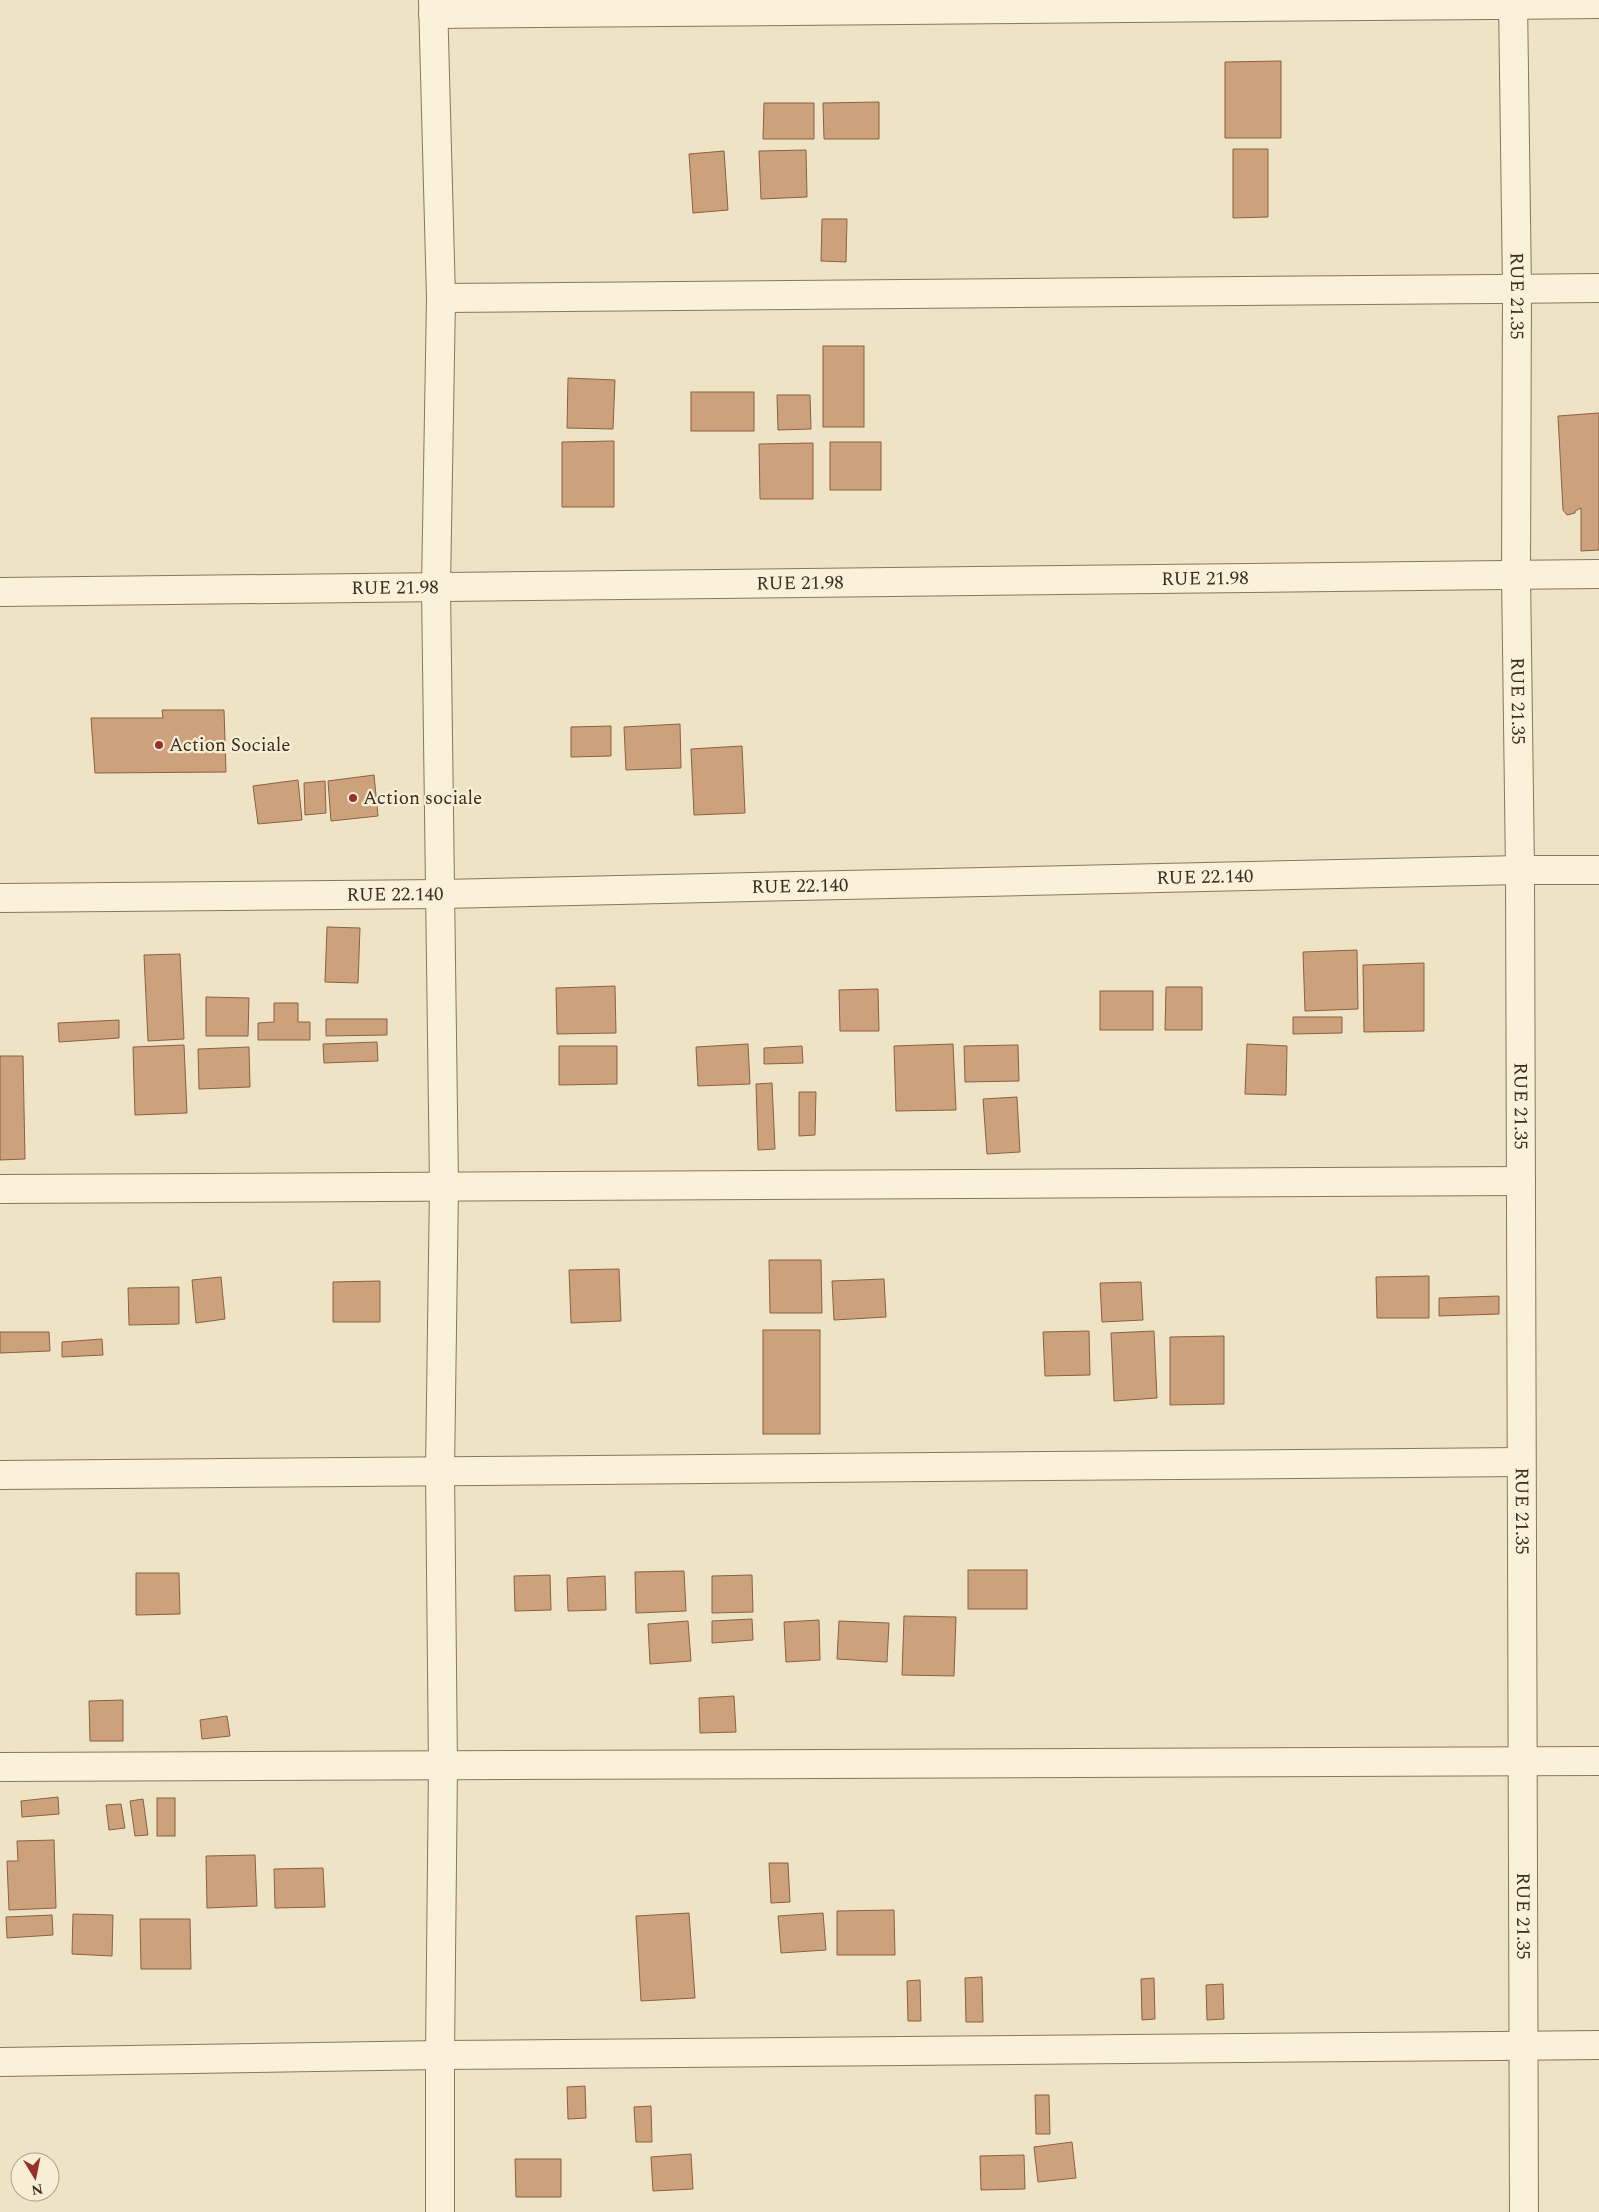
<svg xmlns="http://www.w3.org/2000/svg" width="1599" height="2212" font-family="Spectral,serif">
<rect width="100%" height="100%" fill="#eee4c5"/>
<g fill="#cda17b" stroke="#896141">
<polygon points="1281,61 1281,138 1225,138 1225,62"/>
<polygon points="879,102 879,139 824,139 823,103"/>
<polygon points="764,103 814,103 814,139 763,139"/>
<polygon points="1233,149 1268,149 1268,217 1233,218"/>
<polygon points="806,150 807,197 761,199 759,151"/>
<polygon points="724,151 728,210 693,213 689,154"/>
<polygon points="822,219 847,219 846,262 821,261"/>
<rect x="823" y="346" width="41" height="81"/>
<polygon points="568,378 615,380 613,429 567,428"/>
<rect x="691" y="392" width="63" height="39"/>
<polygon points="777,395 810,395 811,429 778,430"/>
<polygon points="1599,413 1599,550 1581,551 1581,508 1575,511 1575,513 1567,515 1563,510 1558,416"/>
<polygon points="614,441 614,507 562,507 562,442"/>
<rect x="830" y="442" width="51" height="48"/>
<polygon points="813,443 813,499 760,499 759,444"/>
<polygon points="162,710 224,710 226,772 95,773 91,718 163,718"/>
<polygon points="680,724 681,768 626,770 624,727"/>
<polygon points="611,726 611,756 571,757 571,727"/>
<polygon points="742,746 745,813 694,815 691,749"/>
<polygon points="374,775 378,816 331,821 328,781"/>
<polygon points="298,780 302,820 258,824 253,786"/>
<polygon points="325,781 326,813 305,815 304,783"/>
<polygon points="327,927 360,928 358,983 325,982"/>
<polygon points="1357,950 1358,1009 1305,1011 1303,952"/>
<polygon points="180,954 184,1039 148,1041 144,955"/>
<polygon points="1424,963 1424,1031 1364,1032 1363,965"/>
<polygon points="615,986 616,1033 557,1034 556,988"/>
<polygon points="1166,987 1202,987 1202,1030 1165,1030"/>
<polygon points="878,989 879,1031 840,1031 839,990"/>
<rect x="1100" y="991" width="53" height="39"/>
<polygon points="206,997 249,998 248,1036 206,1036"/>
<polygon points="274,1003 298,1003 298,1022 310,1022 310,1040 258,1040 258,1023 274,1022"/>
<polygon points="1293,1017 1342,1017 1342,1033 1293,1034"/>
<polygon points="326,1019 387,1019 387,1035 326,1036"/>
<polygon points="119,1020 119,1038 59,1042 58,1023"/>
<polygon points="377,1042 378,1061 324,1063 323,1044"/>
<polygon points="748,1044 750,1084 698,1086 696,1047"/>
<polygon points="953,1044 956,1110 896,1111 894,1046"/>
<polygon points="1247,1044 1287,1046 1286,1095 1245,1094"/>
<polygon points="184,1045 187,1113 135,1115 133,1047"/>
<polygon points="1018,1045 1019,1081 965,1082 964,1046"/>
<polygon points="559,1046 617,1046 617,1084 559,1085"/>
<polygon points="802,1046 803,1063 764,1064 764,1048"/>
<polygon points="249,1047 250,1087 199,1089 198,1049"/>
<polygon points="0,1056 23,1056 25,1159 0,1160"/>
<polygon points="772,1083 775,1149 758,1150 756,1084"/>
<polygon points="799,1092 816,1092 815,1135 799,1136"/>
<polygon points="1017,1097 1020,1152 987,1154 983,1099"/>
<polygon points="769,1260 821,1260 822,1313 770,1313"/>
<polygon points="619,1269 621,1321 571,1323 569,1270"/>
<polygon points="1429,1276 1429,1318 1377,1318 1376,1277"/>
<polygon points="221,1277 225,1319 196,1323 192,1280"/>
<polygon points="884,1279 886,1317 834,1320 832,1281"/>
<polygon points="380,1281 380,1322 333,1322 333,1282"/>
<polygon points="1141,1282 1143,1320 1102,1322 1100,1283"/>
<polygon points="179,1287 179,1324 129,1325 128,1288"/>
<polygon points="1499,1296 1499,1314 1439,1316 1439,1298"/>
<rect x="763" y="1330" width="57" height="104"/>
<polygon points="1089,1331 1090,1375 1045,1376 1043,1332"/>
<polygon points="1154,1331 1157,1398 1114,1401 1111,1333"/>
<polygon points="0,1332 49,1332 50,1351 0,1353"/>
<polygon points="1224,1336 1224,1404 1170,1405 1170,1337"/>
<polygon points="102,1339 103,1355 62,1357 62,1342"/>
<rect x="968" y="1570" width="59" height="39"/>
<polygon points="684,1571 686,1611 636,1613 635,1572"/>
<polygon points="136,1573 179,1573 180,1614 136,1615"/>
<polygon points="550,1575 551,1610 515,1611 514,1576"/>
<polygon points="752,1575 753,1612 712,1613 712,1576"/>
<polygon points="605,1576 606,1610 568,1611 567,1578"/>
<polygon points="904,1616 956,1617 954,1676 902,1675"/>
<polygon points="752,1619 753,1640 712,1643 712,1621"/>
<polygon points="819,1620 820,1660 786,1662 784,1622"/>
<polygon points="688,1621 691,1661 650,1664 648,1624"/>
<polygon points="839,1621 889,1623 887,1662 837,1659"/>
<polygon points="734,1696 736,1732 700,1733 699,1698"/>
<polygon points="123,1700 123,1741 90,1741 89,1701"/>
<polygon points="227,1716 230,1736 202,1739 200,1720"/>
<polygon points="58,1797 59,1814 22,1817 21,1801"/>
<rect x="157" y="1798" width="18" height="38"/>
<polygon points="143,1799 148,1835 135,1836 130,1801"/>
<polygon points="121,1804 125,1828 109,1830 106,1805"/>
<polygon points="54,1840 56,1908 9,1910 7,1861 18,1861 17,1841"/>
<polygon points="255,1855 257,1906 207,1908 206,1856"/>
<polygon points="769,1863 788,1863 790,1902 771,1903"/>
<polygon points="323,1868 325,1907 275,1908 274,1869"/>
<polygon points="894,1910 895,1955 837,1955 837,1911"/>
<polygon points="689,1913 695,1998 641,2001 636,1916"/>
<polygon points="823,1913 826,1950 781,1953 778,1916"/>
<polygon points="73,1914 113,1915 112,1956 72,1954"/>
<polygon points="52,1915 53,1935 7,1938 6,1917"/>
<polygon points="140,1919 190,1919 191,1969 141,1969"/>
<polygon points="982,1977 983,2022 966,2022 965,1978"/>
<polygon points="1154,1978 1155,2019 1142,2020 1141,1979"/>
<polygon points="920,1980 921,2021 908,2021 907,1981"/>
<polygon points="1223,1984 1224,2019 1207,2020 1206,1985"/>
<polygon points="585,2086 586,2118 568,2119 567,2087"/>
<polygon points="1035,2095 1049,2095 1050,2134 1036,2134"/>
<polygon points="651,2106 652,2142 636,2142 634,2107"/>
<polygon points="1072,2142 1076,2178 1038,2182 1034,2147"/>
<polygon points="691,2154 693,2189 653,2191 651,2157"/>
<polygon points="1024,2155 1025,2189 981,2190 980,2156"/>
<polygon points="515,2159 561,2159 561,2197 516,2197"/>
</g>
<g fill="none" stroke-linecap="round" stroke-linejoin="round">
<g stroke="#8a765b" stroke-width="30">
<g id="minor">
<polyline points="433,0 441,298 436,588 444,1186 440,1471 443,1766 440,2055 440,2212"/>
<path id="s1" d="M1513,0l4,289 -1,285 4,296 4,1342"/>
<polyline points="433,14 1599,4"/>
<polyline points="441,298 1599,288"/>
<path id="s2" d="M0,592l1599,-18"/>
<path id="s3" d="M0,898l441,-4 1079,-24h79"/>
<polyline points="0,1189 1521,1181"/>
<polyline points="0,1475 1521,1462"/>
<polyline points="0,1767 1599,1761"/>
<polyline points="0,2062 440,2055 1599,2045"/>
</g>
</g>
<use href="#minor" stroke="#f9f1d9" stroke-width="28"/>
</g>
<g fill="#992f2b" stroke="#f6eed5" stroke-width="2">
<circle cx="159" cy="745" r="5"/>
<circle cx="353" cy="798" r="5"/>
</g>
<g text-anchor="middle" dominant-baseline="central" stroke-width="4.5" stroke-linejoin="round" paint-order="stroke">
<g font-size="19" fill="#3a2d1f" stroke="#f6eed5">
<text stroke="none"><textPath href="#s1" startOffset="296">RUE 21.35</textPath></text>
<text stroke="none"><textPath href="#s2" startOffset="1205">RUE 21.98</textPath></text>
<text stroke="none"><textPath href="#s2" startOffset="800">RUE 21.98</textPath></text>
<text stroke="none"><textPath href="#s2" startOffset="395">RUE 21.98</textPath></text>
<text stroke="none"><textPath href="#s1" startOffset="701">RUE 21.35</textPath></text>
<text stroke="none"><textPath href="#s3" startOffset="1205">RUE 22.140</textPath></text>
<text stroke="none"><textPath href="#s3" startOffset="800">RUE 22.140</textPath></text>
<text stroke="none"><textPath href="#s3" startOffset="395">RUE 22.140</textPath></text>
<text stroke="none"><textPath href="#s1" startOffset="1106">RUE 21.35</textPath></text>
<text stroke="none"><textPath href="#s1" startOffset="1511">RUE 21.35</textPath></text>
<text stroke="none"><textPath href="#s1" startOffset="1916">RUE 21.35</textPath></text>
</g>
<g font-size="19" fill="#3a2d1f" stroke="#f6eed5" text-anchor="start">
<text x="169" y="745">Action Sociale</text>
<text x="363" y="798">Action sociale</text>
</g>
</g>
<g transform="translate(35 2177) rotate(170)"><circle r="24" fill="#f6eed5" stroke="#aba18c"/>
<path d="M0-4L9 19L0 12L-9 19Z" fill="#992f2b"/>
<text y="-8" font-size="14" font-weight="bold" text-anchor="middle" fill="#3a2d1f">N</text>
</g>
</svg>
